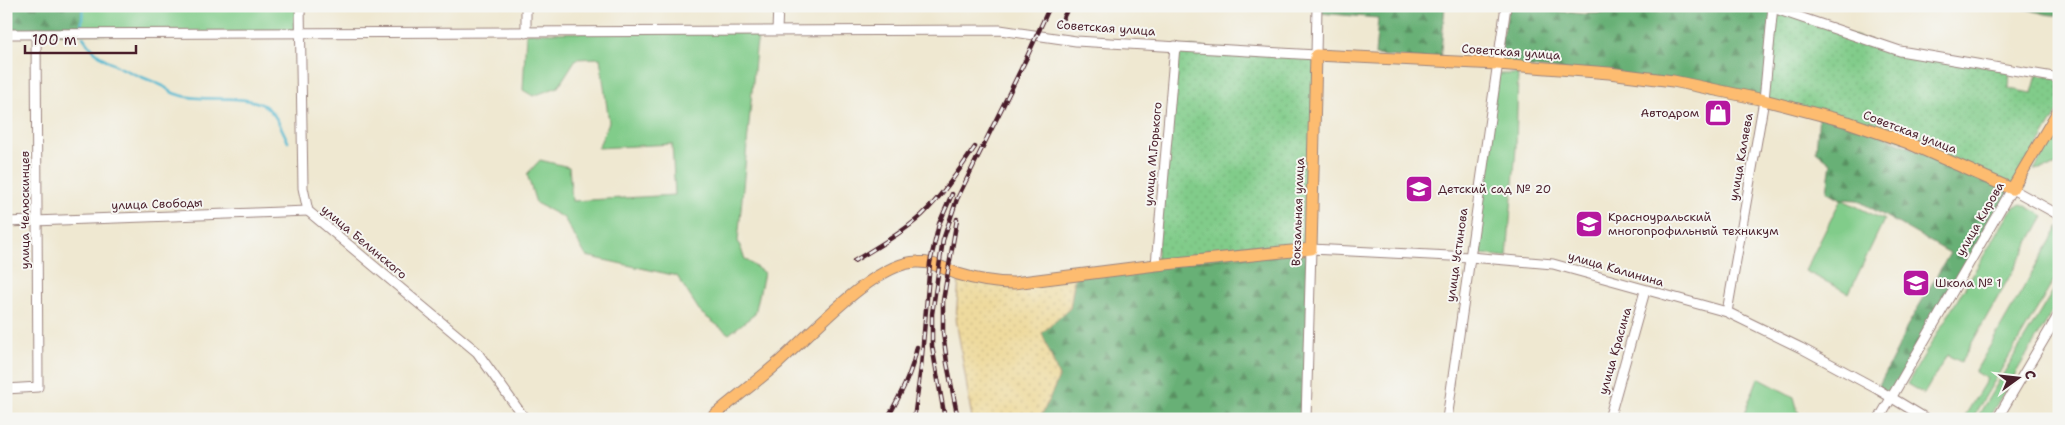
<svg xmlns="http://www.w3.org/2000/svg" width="2065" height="425" font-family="'Shantell Sans',sans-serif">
<defs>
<pattern id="forest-firs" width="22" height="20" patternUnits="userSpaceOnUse" patternTransform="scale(1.25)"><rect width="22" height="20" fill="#68b076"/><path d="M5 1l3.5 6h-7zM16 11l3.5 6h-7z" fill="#588f61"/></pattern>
<pattern id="sand-dots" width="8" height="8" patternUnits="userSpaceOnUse" patternTransform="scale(1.25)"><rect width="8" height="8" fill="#eeda9e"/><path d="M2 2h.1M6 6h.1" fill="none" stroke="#cebb88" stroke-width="1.8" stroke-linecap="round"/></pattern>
<pattern id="park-dots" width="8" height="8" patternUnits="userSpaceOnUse" patternTransform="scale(1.25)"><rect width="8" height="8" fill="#81cc8a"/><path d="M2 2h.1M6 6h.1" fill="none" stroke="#71af77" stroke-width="1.8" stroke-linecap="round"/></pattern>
</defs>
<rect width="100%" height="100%" fill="#f6f6f2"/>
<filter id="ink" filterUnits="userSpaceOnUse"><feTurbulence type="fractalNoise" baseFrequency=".02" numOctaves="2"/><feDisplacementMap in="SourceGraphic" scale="10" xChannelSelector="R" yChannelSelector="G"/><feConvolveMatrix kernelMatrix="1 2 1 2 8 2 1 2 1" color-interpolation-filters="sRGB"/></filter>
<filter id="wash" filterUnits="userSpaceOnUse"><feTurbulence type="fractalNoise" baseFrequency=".0096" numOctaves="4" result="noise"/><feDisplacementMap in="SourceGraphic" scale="20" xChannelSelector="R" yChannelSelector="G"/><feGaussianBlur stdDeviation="1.12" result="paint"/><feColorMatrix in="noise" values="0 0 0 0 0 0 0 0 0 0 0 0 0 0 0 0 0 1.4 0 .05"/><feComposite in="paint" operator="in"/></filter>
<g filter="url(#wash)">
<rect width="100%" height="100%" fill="#efe8d1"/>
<g fill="#81cc8a" stroke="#66765a">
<polygon points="83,6 300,6 300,32 81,34"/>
<polygon points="759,31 756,49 738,241 745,259 764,273 755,314 729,334 701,313 677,276 586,256 564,218 536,203 527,174 540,160 569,167 572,201 675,195 672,144 598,148 609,122 600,58 576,59 558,87 533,96 523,90 526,33"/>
<polygon points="1498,74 1518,74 1516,148 1507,257 1473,253"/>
<polygon points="2059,127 2059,160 2055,166 2034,170"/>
<polygon points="1841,199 1884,220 1849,293 1805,271"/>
<polygon points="2022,204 2044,216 1961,362 1947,355 1924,394 1907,384 2010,212 2015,206"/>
<polygon points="2059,226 2059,272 1972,419 1963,419 1987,379 1975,372"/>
<polygon points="2059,281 2059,301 1988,419 1976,419"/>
<polygon points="1758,378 1794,397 1799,415 1805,419 1742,419"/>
</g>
<g fill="url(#forest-firs)" stroke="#596850">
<polygon points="6,6 83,6 81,34 6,34"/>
<polygon points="1319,6 1445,6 1440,61 1375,55 1378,18 1319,13"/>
<polygon points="1514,6 1583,14 1773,8 1764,100 1673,81 1496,64 1509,8"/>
<path d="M2019,6h39v9c-14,1 -25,-6 -39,-7z"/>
<polygon points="1819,115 1848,122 2012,189 1892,398 1877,389 1898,348 1906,328 1950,253 1857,200 1841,199 1827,191 1831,163 1816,151"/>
<polygon points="1311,249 1306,419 1040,419 1059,377 1041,333 1070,308 1075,275"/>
</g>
<polygon fill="url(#sand-dots)" stroke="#9c7c64" points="1075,275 1070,308 1042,333 1059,377 1040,419 972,419 956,318 959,279 992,282"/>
<g fill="url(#park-dots)" stroke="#66765a">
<polygon points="1773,8 1900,51 2010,70 2009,89 2032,93 2037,75 2059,78 2059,110 2012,189 1906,142 1764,100"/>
<polygon points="1175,46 1316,55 1311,249 1156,265"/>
</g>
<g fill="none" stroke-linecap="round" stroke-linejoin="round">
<g stroke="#54bad2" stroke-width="2.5">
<polyline points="81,32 83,6"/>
<path d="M83,37c17,28 52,36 80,49 4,2 8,7 13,8 22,8 58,1 80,8 18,5 24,23 32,40"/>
</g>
</g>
</g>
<g filter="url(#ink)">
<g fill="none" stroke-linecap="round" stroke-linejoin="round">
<g stroke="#9c847e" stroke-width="11">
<g id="minor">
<polyline points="300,6 303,188 308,211 477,352 525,419"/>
<polyline points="526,6 526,33"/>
<polyline points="1773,8 1900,51 2059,78"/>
<polyline points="777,30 778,6"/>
<path d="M6,34c331,-2 662,-3 994,-4l76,11 240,14 1,-49"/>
<polyline points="6,222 308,211"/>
<polyline points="1156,265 1175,46"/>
<polyline points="1727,312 1764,100 1773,6"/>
<polyline points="6,389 38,387 36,34"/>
<polyline points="1306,419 1311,249 1470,257 1553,264 1727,312 1801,348 1877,389 1927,419"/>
<polyline points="1447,419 1506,6"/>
<polyline points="1609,419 1645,291"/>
<polyline points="1879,419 2012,189 2059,215"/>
<polyline points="1997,419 2059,314"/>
</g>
</g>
<g stroke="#9c847e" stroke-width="13">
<path id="major" d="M710,419c22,-19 46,-37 68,-56 32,-28 97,-102 140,-101 15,0 27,7 40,12 19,6 37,9 56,9l142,-18 155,-16 5,-194 181,9 112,9 64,8 91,19 84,22 58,20 106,47 47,-79"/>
</g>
<use href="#minor" stroke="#fff" stroke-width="9"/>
<use href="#major" stroke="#fdbc6f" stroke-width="11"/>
<g stroke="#4a1f2b" stroke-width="4.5">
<g id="rail">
<polyline points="1059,26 1069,6"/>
<polyline points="957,219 943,301 943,332 947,363 958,419"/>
<path d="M854,261c23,-14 48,-28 68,-46 21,-20 37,-45 53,-68"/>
<polyline points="211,419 218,419"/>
<path d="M887,419c13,-23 25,-46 30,-72"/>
<polyline points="914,419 921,367 930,263 939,224 952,194"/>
<polyline points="945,419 932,346 932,314 943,240 957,199 1026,59 1050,6"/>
</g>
</g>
<use href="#rail" stroke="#f6f6f2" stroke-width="2.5" stroke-dasharray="8" stroke-linecap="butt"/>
</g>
</g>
<defs>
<g id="shop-square" transform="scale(1.4375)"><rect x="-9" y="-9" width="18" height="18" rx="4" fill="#b5179e" stroke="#f6f6f2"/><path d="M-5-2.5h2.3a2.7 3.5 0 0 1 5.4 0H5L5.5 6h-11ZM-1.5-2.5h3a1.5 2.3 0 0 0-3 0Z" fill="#fff"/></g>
<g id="school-square" transform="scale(1.4375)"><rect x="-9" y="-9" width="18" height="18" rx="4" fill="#b5179e" stroke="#f6f6f2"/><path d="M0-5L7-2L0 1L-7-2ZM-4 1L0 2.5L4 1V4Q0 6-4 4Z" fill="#fff"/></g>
<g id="university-square" transform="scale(1.4375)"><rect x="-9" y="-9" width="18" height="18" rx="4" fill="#b5179e" stroke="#f6f6f2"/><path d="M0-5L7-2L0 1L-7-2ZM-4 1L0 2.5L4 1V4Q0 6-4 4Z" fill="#fff"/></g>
</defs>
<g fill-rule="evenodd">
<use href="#shop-square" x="1718" y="113"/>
<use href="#school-square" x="1419" y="189"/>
<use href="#university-square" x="1589" y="224"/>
<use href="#school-square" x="1916" y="283"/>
</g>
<g text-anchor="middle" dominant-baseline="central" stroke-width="4" stroke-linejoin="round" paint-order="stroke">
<g font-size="12" fill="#4a1f2b" stroke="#f6f6f2">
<text transform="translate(1106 28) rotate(4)">Советская улица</text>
<text transform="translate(1511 52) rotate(4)">Советская улица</text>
<text transform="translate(1910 132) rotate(21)">Советская улица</text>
<text transform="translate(1153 154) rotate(-85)">улица М.Горького</text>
<text transform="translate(1741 157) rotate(-80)">улица Каляева</text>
<text transform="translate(157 204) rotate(-2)">улица Свободы</text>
<text transform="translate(25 210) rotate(-90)">улица Челюскинцев</text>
<text transform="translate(1298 212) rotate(-88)">Вокзальная улица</text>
<text transform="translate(1980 219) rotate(-60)">улица Кирова</text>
<text transform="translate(364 242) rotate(40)">улица Белинского</text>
<text transform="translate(1457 255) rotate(-82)">улица Устинова</text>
<text transform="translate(1616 269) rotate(16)">улица Калинина</text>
<text transform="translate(1615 351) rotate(-74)">улица Красина</text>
</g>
<g font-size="12" fill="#4a1f2b" stroke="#f6f6f2" text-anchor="start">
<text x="1699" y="113" text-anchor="end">Автодром</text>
<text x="1438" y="189">Детский сад № 20</text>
<text x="1608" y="217">Красноуральский<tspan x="1608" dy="14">многопрофильный техникум</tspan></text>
<text x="1935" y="283">Школа № 1</text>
</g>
</g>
<rect width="2065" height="425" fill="none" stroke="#f6f6f2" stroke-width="25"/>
<g transform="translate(2018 378) rotate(75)" stroke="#f6f6f2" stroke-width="4" paint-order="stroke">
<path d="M0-4L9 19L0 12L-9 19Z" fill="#4a1f2b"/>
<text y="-8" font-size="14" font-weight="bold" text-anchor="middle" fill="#4a1f2b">С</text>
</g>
<path d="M25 45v8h111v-8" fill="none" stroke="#4a1f2b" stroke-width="2.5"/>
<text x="32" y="45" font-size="15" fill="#4a1f2b" stroke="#f6f6f2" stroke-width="4" paint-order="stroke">100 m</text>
</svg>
